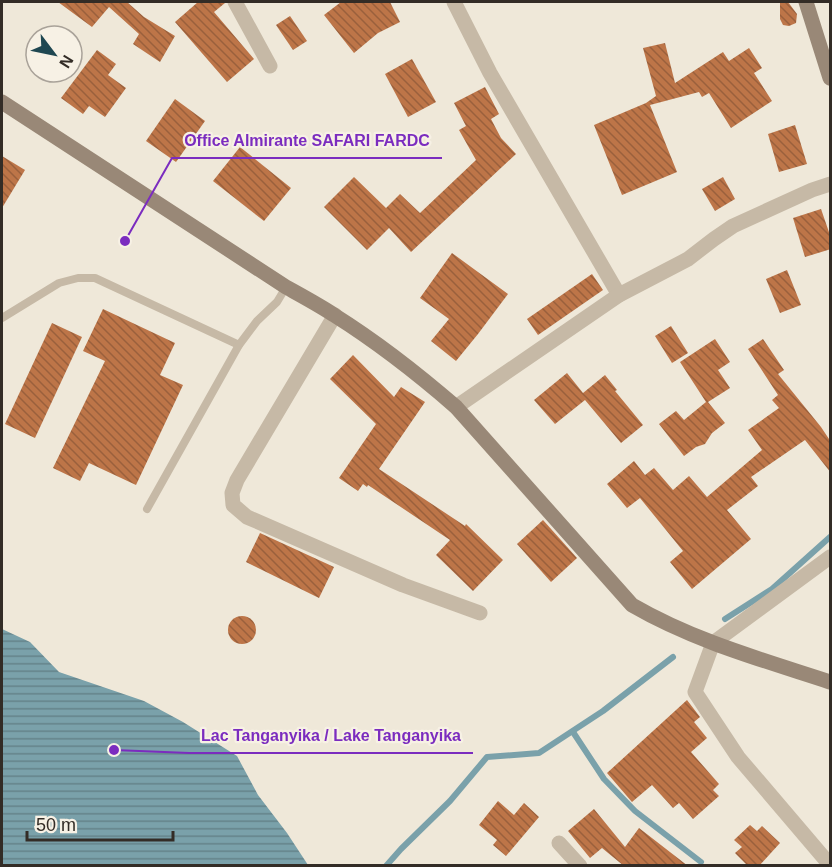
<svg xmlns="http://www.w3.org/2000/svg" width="832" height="867" font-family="Helvetica,sans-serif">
<defs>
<pattern id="water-rules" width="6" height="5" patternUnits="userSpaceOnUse" patternTransform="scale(1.5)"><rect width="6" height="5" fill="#7aa1aa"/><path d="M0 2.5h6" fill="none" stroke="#65838a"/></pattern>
<pattern id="building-back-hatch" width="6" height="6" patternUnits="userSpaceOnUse" patternTransform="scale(1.5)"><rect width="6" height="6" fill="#bd7548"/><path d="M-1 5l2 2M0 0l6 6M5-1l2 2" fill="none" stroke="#9a603c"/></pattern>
</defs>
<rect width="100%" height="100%" fill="#efe8d9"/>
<polygon fill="url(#water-rules)" points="2,629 30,642 59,672 144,701 183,722 237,756 258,795 287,833 308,865 2,865"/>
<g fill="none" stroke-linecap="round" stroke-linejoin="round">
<g stroke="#7aa1aa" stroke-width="6">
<polyline points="725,619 772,589 830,537"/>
<polyline points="573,732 604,779 635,811 701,862"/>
<polyline points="386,866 401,849 450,801 487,757 539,753 603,711 673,657"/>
</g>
</g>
<g fill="url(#building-back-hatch)">
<polygon points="58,2 127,2 144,17 175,36 160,62 133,44 139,34 109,7 92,27"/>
<polygon points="198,2 225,2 225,3 214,12 254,59 227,82 175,22"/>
<polygon points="341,2 390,2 400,22 378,33 354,53 324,15"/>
<polygon points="780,2 788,2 797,14 796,23 789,26 783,25 780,19"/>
<polygon points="290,16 307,41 293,50 276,25"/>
<polygon points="665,43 675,83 723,52 729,61 749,48 762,68 754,73 772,101 731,128 709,93 702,97 699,92 650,105 677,172 622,195 594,125 646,103 656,96 643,48"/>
<polygon points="97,50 116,64 108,75 126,88 105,117 89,106 83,114 61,98"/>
<polygon points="412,59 436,102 408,117 385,74"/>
<polygon points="485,87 499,114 491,119 501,138 516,154 411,252 389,228 367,250 324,207 354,177 386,208 400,194 420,213 476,160 459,130 466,126 454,103"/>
<polygon points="175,99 205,121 176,162 146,141"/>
<polygon points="795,125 807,164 779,172 768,134"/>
<polygon points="240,147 291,188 264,221 213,181"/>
<polygon points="2,156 25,170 2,208"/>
<polygon points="723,177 735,199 715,211 702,189"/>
<polygon points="821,209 831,238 831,249 805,257 793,218"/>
<polygon points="452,253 508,294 478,334 456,361 431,341 449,319 420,298"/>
<polygon points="787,270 801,305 780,313 766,279"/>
<polygon points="592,274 603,290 538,335 527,319"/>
<polygon points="103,309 175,343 160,375 183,385 136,485 89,463 80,481 53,468 105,361 83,351"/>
<polygon points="52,323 82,337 35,438 5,424"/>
<polygon points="671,326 688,353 672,363 655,336"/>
<polygon points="715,339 730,362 718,370 730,388 708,402 725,423 712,433 705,444 696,447 684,456 659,424 676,411 684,420 706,402 680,362"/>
<polygon points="763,339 784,370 778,374 821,427 831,442 831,473 805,440 751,477 758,486 727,510 751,539 692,589 670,562 683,551 640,498 627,508 607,484 634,461 645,475 654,468 673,490 689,476 707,497 762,450 748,430 779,408 772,400 778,395 748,349"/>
<polygon points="353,355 394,397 401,387 425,402 379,469 465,526 466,524 503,560 473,591 436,555 450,540 368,485 367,487 363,484 358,491 339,478 376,424 330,379"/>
<polygon points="567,373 583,393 605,375 617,390 615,391 643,425 621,443 585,400 555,424 534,400"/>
<polygon points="543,520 577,558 551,582 517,544"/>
<polygon points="260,533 334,567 319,598 246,562"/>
<circle cx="242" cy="630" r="14"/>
<polygon points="687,700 700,717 694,722 707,738 691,752 719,784 713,790 719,796 693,819 679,803 673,808 652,785 632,802 607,773"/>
<polygon points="498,801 514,815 524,803 539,817 506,856 493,845 497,840 479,825"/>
<polygon points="594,809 625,847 639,828 688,866 624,866 602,848 590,858 568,831"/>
<polygon points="750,825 757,831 762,826 780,843 759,866 748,866 735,853 742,847 734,840"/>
</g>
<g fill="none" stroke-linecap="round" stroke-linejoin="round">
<g stroke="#c6b9a6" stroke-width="8">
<polyline points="2,318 59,283 78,278 95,278 239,345"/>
<polyline points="147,509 239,345 257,321 277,302 286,287"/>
</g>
<g stroke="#c6b9a6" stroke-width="15">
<polyline points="235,2 270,66"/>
<polyline points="454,2 490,73 619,295"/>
<polyline points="335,315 237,480 232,493 233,505 247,517 403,585 480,613"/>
<polyline points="456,407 619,295 688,259 714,239 733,226 812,190 830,184"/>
<polyline points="830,557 713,643 695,692 738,757 830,865"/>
<polyline points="559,843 580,866"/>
</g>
<g stroke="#987" stroke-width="15">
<polyline points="806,2 830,78"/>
<path d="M2,102l284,185c16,9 33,18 48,28 43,27 84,59 122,92l176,198c62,36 131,55 198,77"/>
</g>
</g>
<path fill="none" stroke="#7b2cbf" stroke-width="2" d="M125 241L172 158H442M114 750L189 753H473"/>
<g fill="#7b2cbf" stroke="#f7f1e5" stroke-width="2">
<circle cx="125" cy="241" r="6"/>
<circle cx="114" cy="750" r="6"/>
</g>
<g font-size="16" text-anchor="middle" font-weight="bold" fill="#7b2cbf" stroke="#f7f1e5" stroke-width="4.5" stroke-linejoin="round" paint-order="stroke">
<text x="307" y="146">Office Almirante SAFARI FARDC</text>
<text x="331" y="741">Lac Tanganyika / Lake Tanganyika</text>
</g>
<rect width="832" height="867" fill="none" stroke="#332c26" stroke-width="6"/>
<g transform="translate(54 54) rotate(122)"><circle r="28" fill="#f7f1e5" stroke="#a9a299" stroke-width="1.5"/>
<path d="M0-4.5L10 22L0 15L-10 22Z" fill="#1f4751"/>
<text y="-9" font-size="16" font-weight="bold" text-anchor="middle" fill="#332c26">N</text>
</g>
<path d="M27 831v9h146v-9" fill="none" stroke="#332c26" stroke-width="3"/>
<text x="36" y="831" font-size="18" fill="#332c26" stroke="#f7f1e5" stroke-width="4.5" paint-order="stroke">50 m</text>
</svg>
